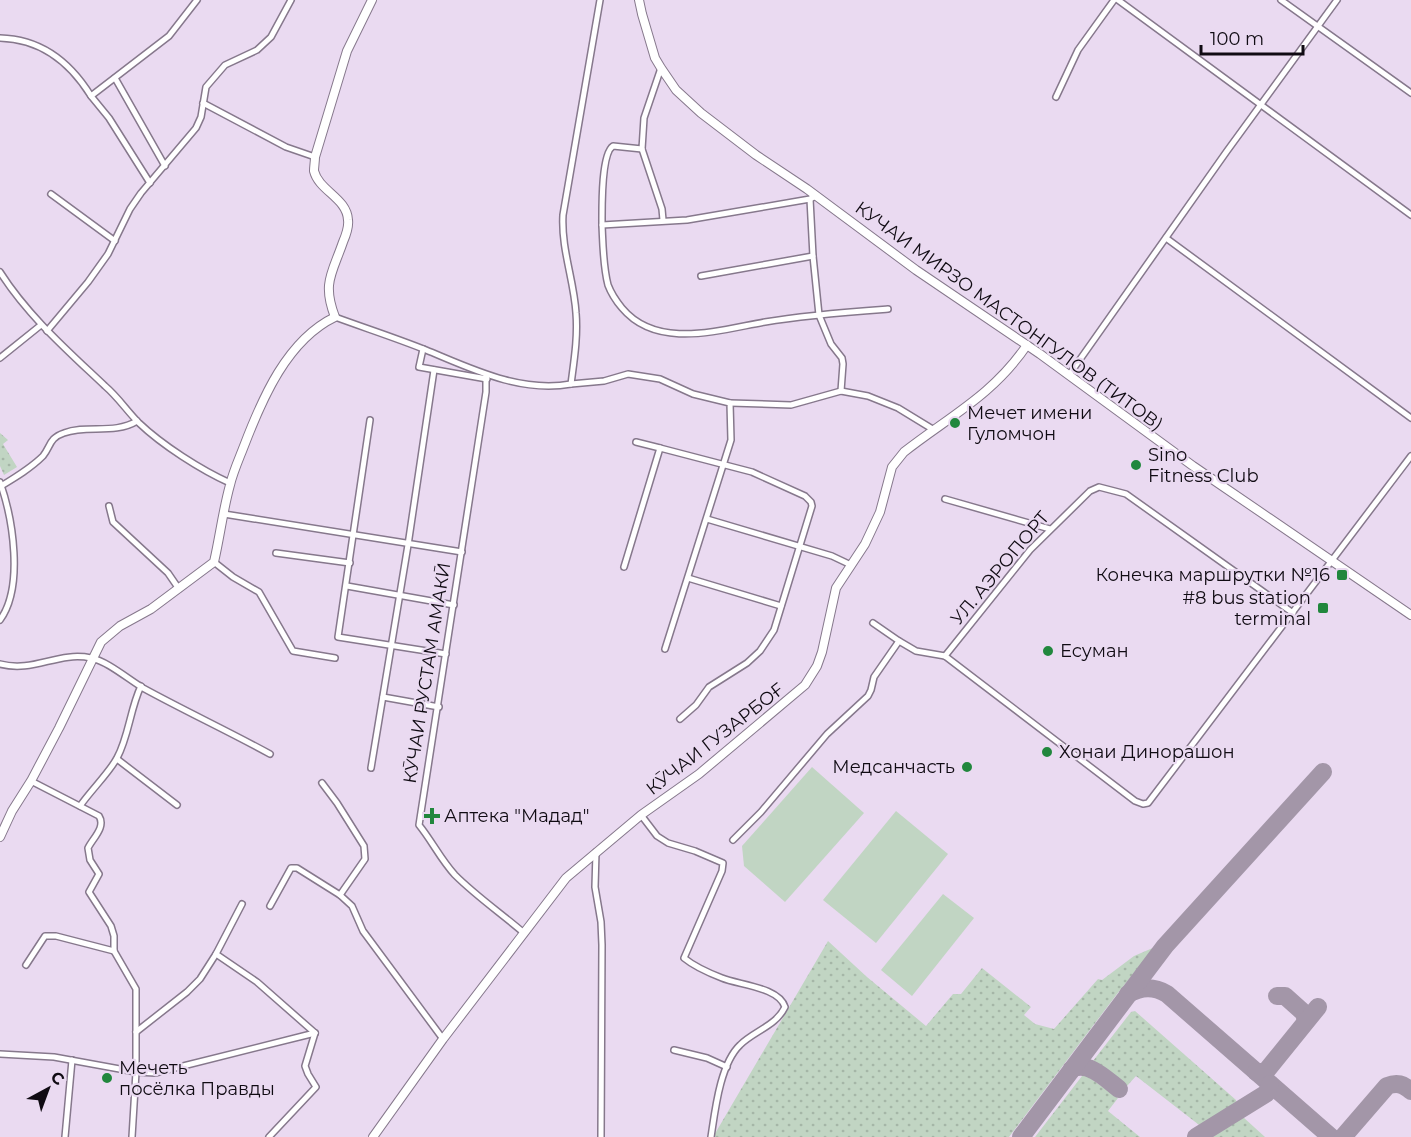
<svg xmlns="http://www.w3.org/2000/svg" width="1411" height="1137" font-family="Montserrat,sans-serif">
<defs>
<pattern id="grass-dots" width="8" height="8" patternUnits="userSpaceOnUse" patternTransform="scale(1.5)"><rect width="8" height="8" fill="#c1d5c3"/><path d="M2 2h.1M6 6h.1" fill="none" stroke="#a5b6a7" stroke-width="1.8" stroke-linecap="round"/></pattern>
</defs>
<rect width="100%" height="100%" fill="#eadaf1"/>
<g fill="url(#grass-dots)">
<polygon points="0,433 8,440 3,444 17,467 4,475 0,466"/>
<polygon points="828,941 867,977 926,1026 953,994 961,994 982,968 1031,1007 1024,1015 1035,1024 1054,1029 1098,979 1102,980 1134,956 1155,947 1117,994 1009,1137 713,1137"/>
<polygon points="1135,1011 1236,1100 1237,1105 1234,1109 1203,1128 1136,1076 1127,1086 1093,1061 1131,1012"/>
<polygon points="1086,1075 1118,1098 1108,1111 1140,1137 1035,1137 1082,1076"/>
<polygon points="1243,1117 1265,1137 1212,1137"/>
</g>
<g fill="#c1d5c3">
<polygon points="812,767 864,813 785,902 744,866 742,846"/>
<polygon points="896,811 948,854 876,943 823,900"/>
<polygon points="943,894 974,918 912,996 881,970"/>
</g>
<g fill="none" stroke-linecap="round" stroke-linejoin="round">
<g stroke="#a396a8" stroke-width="18">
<path d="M1128,994c14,-7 25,-8 39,0l164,143"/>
<polyline points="1277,996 1285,996 1304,1013 1306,1021"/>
<path d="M1072,1069c16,-9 35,11 47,20"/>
<polyline points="1256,1072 1264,1072 1267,1070 1318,1007"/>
<polyline points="1021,1137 1165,946 1323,772"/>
<polyline points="1196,1137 1267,1093 1270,1084"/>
<path d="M1343,1137l44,-51c10,-4 16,-2 24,5"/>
</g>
<g stroke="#86788c" stroke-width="8">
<g id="street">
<polyline points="1118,0 1411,215"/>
<polyline points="1281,0 1411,93"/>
<path d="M0,38c41,1 70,24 91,58l78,-60 28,-36"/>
<path d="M661,68l-17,50 -2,31 -29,-3c-12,8 -11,63 -11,79 1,20 1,41 6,60 3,8 9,17 14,23 35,42 97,22 143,14 40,-7 82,-10 123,-13"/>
<polyline points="115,78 165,166"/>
<polyline points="91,96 109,118 150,183"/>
<polyline points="1056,97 1078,50 1114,0"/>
<polyline points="203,103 286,147 315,157"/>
<polyline points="642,149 662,209 663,220"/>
<polyline points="51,194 115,241"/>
<polyline points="810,199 813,256 819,315 831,344 842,358 843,364 841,391"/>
<polyline points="602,225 687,220 810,199 816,196"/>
<polyline points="1166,238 1411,418"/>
<path d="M0,272c28,44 67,78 105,114 13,11 22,25 34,37 23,22 62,47 91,60"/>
<polyline points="701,276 813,256"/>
<path d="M335,317c30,11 61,21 91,33 46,19 94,43 145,34 3,-23 7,-47 5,-71 -2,-33 -15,-64 -13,-98l37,-215"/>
<polyline points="47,331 88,282 108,254 130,209 141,193 196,128 201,117 206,87 225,65 257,50 271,37 291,0"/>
<polyline points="423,349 419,367 487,379"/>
<polyline points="0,358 41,325"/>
<path d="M486,375v17l-67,433c13,16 22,35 36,50 21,21 47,39 69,58"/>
<polyline points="1069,375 1227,151 1337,0"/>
<polyline points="571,384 604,381 628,374 660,379 693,394 730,403 731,440 665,649"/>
<polyline points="730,403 791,405 841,391 868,396 898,408 934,430"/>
<polyline points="370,420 338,637 446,654"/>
<polyline points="636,442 660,448"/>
<path d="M0,482c13,37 24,105 0,138"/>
<path d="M1,486c15,-9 30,-18 42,-30 8,-10 6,-18 21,-23 23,-9 50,2 73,-12"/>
<polyline points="945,499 1050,529"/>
<polyline points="109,506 113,522 168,573 179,589"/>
<polyline points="224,514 462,552"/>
<polyline points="707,519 832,556 851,565"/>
<polyline points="276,553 350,563"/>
<polyline points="214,562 233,577 259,592 293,651 335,658"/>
<polyline points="624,567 660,448 752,472 805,496 811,502 812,506 774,630 760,651 747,663 709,687 696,705 680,719"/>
<polyline points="688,578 781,606"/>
<polyline points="347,586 454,605"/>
<polyline points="873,623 899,641"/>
<polyline points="945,656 1135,801 1143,804 1148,803 1411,456"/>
<polyline points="945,656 1030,550 1090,491 1099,487 1126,494 1293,613"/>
<path d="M0,664c34,9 58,-13 91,-6 16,3 37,21 52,30 42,23 85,43 127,66"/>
<polyline points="383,697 439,707"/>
<polyline points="117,759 177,805"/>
<polyline points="371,768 408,545 434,370"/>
<path d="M31,781l68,35c7,11 -6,22 -11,32l2,12 9,14 -10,18 22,34 3,10v15l22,38v83l-4,65"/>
<polyline points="322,783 337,803 364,846 365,859 340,895"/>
<path d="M80,806c11,-16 29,-33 37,-48 12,-22 13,-49 24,-72"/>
<path d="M641,815l16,21 11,7 27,8 28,12 -1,8 -38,87c11,9 25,15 38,20 17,7 57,9 63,29 -9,19 -31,24 -45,38 -20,19 -25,66 -29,92"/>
<polyline points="733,840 761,812 827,734 868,696 871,690 874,677 899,641 916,651 945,656"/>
<polyline points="596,852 595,887 601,922 602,945 601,1137"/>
<polyline points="270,906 291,868 297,868 340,895 352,906 363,931 443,1039"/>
<polyline points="216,954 242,904"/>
<polyline points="26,965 45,936 56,936 114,951"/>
<polyline points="136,1032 187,992 200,979 216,954 257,982 315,1033"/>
<polyline points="674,1050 707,1058 727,1067"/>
<polyline points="0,1054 54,1057 136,1072 155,1073 315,1033"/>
<polyline points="65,1137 72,1060"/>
<polyline points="269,1137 316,1087 308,1074 305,1066 315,1033"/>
</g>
</g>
<g stroke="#86788c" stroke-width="10">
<g id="secondary">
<polyline points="639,0 642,14 655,58 661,68 676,90 701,113 756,155 807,189 916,270 1040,354 1193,466 1411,615"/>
<path d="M0,837l12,-26 19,-30 28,-53 42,-86 19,-16 31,-17 63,-47c6,-26 9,-52 16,-77 3,-13 9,-26 14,-39 18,-47 43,-106 91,-129 -13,-34 -3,-43 8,-75 3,-7 6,-15 5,-22 -1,-22 -29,-29 -34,-49 0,-4 1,-10 1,-14l32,-106 25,-51"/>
<path d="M373,1137l70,-98 123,-161 75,-63 58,-41 106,-89 12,-19 5,-14 14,-64 29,-44 15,-32 12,-45 12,-15c46,-36 89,-57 123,-107"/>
</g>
</g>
<use href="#street" stroke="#fff" stroke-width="5"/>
<use href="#secondary" stroke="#fff" stroke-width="8"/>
</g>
<g fill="#21873d" stroke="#eadaf1" stroke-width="2">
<circle cx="955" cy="423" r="6"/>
<circle cx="1136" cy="465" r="6"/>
<rect x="1336" y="569" width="12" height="12" rx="3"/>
<rect x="1317" y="602" width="12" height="12" rx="3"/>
<circle cx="1048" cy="651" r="6"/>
<circle cx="1047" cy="752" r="6"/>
<circle cx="967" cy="767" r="6"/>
<path d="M429 807h6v6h6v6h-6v6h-6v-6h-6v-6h6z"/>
<circle cx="107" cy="1078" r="6"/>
</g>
<g text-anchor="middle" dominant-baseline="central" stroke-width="4.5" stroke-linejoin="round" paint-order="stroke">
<g font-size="18" fill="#100b13" stroke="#eadaf1">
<text transform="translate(1009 316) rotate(36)">КУЧАИ МИРЗО МАСТОНГУЛОВ (ТИТОВ)</text>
<text transform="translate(1000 568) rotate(-50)">УЛ. АЭРОПОРТ</text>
<text transform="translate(427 673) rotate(-81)">КӮЧАИ РУСТАМ АМАКӢ</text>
<text transform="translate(715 739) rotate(-38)">КӮЧАИ ГУЗАРБОҒ</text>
</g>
<g font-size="18" fill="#100b13" stroke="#eadaf1" text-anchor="start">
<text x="967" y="413">Мечет имени<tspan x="967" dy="21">Гуломчон</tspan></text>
<text x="1148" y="455">Sino<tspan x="1148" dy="21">Fitness Club</tspan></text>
<text x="1330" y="575" text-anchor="end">Конечка маршрутки №16</text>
<text x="1311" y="598" text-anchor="end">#8 bus station<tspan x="1311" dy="21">terminal</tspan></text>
<text x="1060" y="651">Есуман</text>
<text x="1059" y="752">Хонаи Динорашон</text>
<text x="955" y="767" text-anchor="end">Медсанчасть</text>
<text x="444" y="816">Аптека "Мадад"</text>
<text x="119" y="1068">Мечеть<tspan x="119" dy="21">посёлка Правды</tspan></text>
</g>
</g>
<g transform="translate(48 1089) rotate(41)" stroke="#eadaf1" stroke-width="4.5" paint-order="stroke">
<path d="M0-4.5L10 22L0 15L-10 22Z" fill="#100b13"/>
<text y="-9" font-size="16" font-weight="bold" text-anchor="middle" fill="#100b13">С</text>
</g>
<path d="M1201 45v9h102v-9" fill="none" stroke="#100b13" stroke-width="3"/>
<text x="1210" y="45" font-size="18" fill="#100b13" stroke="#eadaf1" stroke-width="4.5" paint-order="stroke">100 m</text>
</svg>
